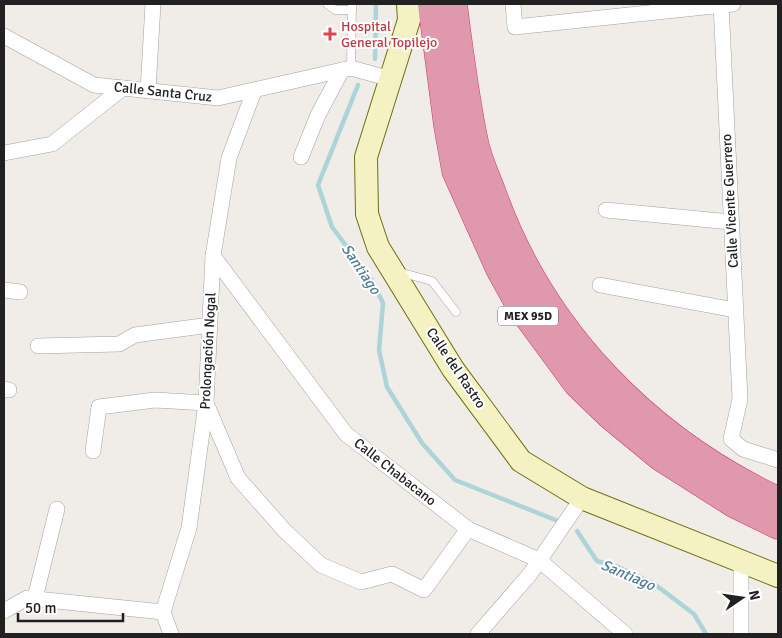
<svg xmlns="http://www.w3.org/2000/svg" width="782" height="638" font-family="Signika,sans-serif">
<rect width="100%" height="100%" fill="#f0ede8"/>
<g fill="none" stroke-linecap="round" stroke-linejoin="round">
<g stroke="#add4d9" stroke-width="4.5">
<polyline points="375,59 376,4"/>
<polyline points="358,85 318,185 332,227 371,279 383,303 379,350 387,387 422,443 455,480 558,521"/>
<polyline points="577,531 597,561 618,567 653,583 694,614 706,634"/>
</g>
<g stroke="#a2a2a2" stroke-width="9">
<g id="lane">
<polyline points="327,4 335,10 352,10"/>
<polyline points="351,68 352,4"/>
<polyline points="399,272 432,281 456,312"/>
</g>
</g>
<g stroke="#a2a2a2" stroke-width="16">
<g id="street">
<polyline points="513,4 515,27 733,4"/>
<polyline points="721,4 740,399 731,439 743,449 778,460"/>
<polyline points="4,36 94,85 218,98 351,68 391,79"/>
<polyline points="148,91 153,4"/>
<polyline points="4,153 52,144 123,88"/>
<polyline points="301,157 318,115 342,70"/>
<polyline points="606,210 731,222"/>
<polyline points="213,256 346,434 468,529 539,560 625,634"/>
<polyline points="600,285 735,310"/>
<polyline points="4,290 20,292"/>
<polyline points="38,346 119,344 135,335 210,325"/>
<polyline points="4,389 9,390"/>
<polyline points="93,451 99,407 155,400 206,403 238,478 284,530 321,565 361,582 392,574 424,590 468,529"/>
<polyline points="35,598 57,509"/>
<polyline points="4,611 27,598 163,612"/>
<polyline points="163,612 189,528 206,403 213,256 229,158 254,91"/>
<polyline points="163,612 171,634"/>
<polyline points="478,634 530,574 582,498"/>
<polyline points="741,634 741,561"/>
</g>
</g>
<g stroke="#6e6f10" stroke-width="24">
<polyline id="secondary" points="408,4 409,20 366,157 367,214 378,247 453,369 521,461 582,498 778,576"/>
</g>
<g stroke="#cb3979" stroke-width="29">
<g id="highway">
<polyline points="432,4 448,126 456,171 500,269 521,307 577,383 610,415 661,457 735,504 778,525"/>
<path d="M453,4c6,47 12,96 22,142 4,16 11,31 17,47 49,138 154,246 286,308"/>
</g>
</g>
<use href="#lane" stroke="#fff" stroke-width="8"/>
<use href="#street" stroke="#fff" stroke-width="15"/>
<use href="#secondary" stroke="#f4f2c3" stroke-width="22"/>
<use href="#highway" stroke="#df98ac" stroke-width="28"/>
</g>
<path fill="#e0444e" stroke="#fff" stroke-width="2" d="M327.5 26.5h5v5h5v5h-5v5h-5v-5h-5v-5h5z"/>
<g text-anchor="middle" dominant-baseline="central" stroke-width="4" stroke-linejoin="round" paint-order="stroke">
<rect fill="#fff" stroke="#646464" stroke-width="1" x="498" y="306.5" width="60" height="19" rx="4"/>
<g font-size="12" font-weight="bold" fill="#212121">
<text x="528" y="316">MEX 95D</text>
</g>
<g font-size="14" fill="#be3a42" stroke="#fff" text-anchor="start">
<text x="341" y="26">Hospital<tspan x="341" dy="16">General Topilejo</tspan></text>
</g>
<g font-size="14" fill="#212121" stroke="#fff">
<text transform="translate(163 92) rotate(6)">Calle Santa Cruz</text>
<text transform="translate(730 201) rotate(-93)">Calle Vicente Guerrero</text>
<text transform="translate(208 351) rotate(-87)">Prolongación Nogal</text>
<text transform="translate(456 368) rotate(56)">Calle del Rastro</text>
<text transform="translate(395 472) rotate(38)">Calle Chabacano</text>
</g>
<g font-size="15" font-style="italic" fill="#4f7b99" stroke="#fff">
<text transform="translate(361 269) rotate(56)">Santiago</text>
<text transform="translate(628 575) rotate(23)">Santiago</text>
</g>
</g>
<rect width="782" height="638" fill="none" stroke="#212121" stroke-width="10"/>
<g transform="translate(742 598) rotate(77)" stroke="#ffffff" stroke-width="4" paint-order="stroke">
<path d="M0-4L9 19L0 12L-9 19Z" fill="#212121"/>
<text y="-8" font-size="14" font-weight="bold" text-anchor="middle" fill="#212121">N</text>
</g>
<path d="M18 613v8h105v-8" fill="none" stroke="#212121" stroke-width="2.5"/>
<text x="25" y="613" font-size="15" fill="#212121" stroke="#ffffff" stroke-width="4" paint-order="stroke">50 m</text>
</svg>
